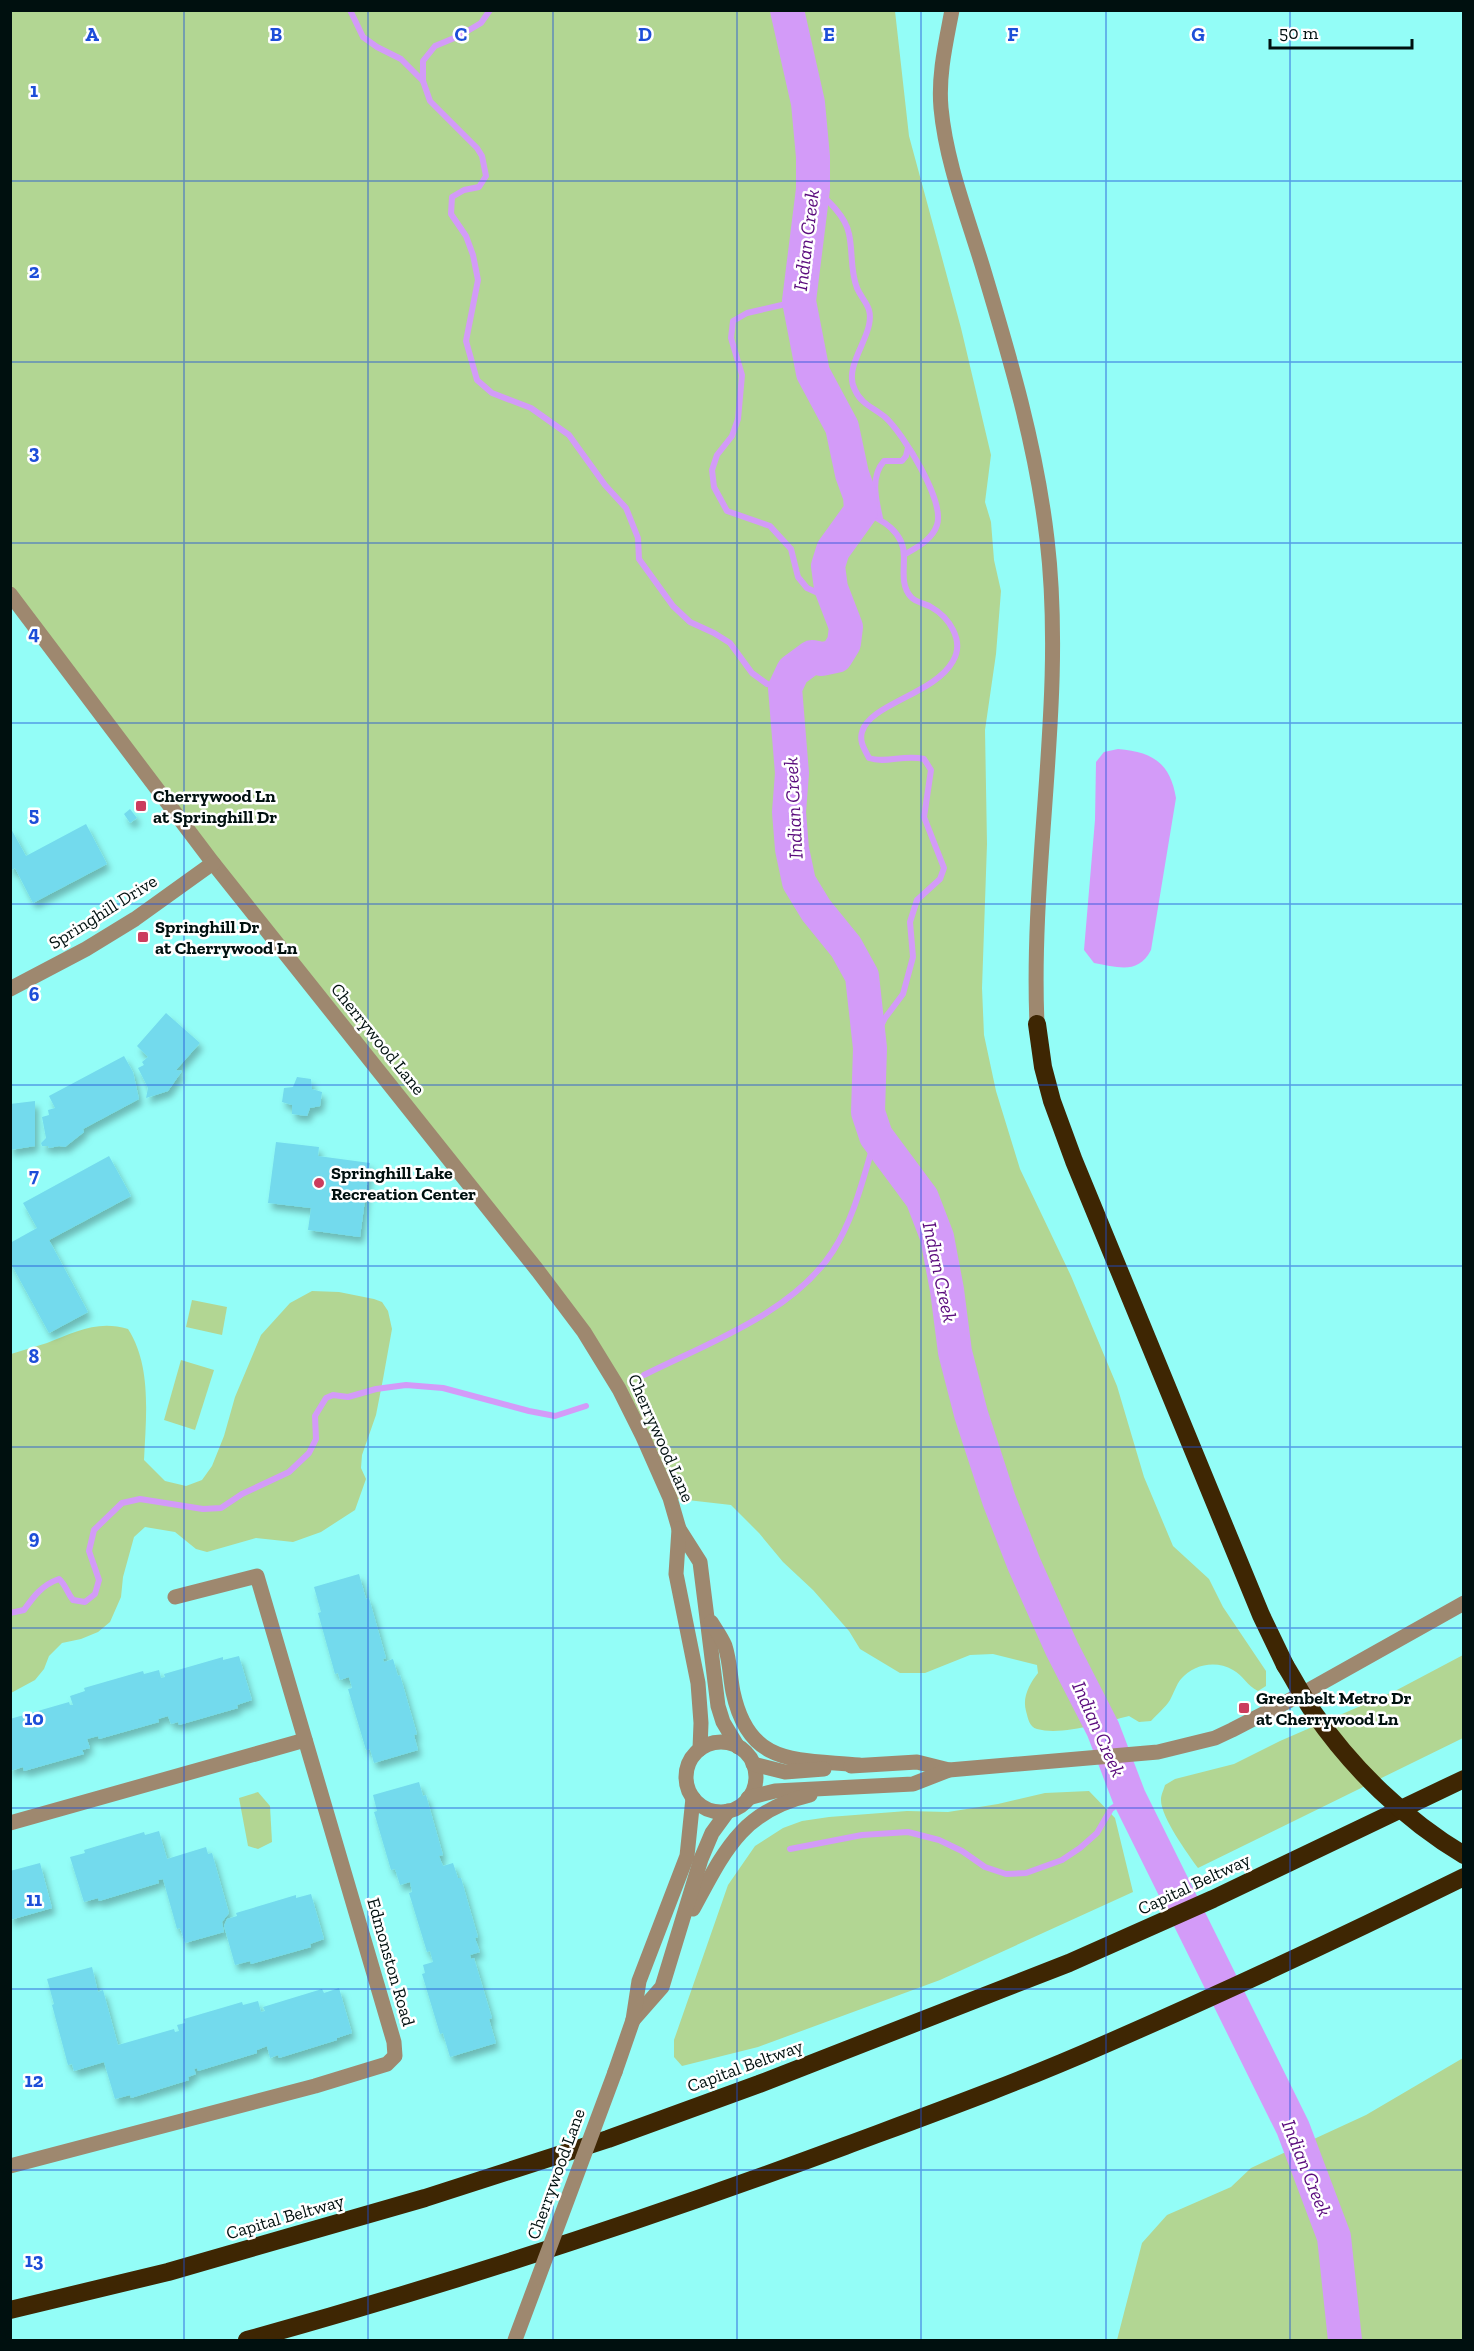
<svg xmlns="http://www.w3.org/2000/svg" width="1474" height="2351" font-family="'Zilla Slab',serif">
<defs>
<filter id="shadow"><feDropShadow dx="3.5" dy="6" stdDeviation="3" flood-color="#0004"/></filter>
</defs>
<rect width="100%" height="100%" fill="#93fdf7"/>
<g fill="#b2d693">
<path d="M10,11h885l14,125 52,192 30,127 -6,47 6,20 3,38 7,31 -5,63 -11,76 2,114 -5,144 2,47 12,56 24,78 51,107 46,110 27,91 29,69 36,33 14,28 43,64v15l-8,5c-11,-5 -15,-16 -25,-21 -17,-10 -39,-6 -52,9 -5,6 -7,14 -11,21 -5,8 -13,14 -19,21l-12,1 -10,-6c-25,6 -67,20 -92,13 -8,-2 -9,-11 -11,-18 -4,-14 4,-28 12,-38l-1,-8 -44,-11 -23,1 -45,18h-25l-40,-24 -11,-18 -36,-41 -30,-28 -24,-29 -28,-28 -61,-7 -69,-140 -590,-764z"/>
<path d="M312,1291l27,1 35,7 8,3 6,9 4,18 -9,50 -7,36 -14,40 -1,13 5,11 -11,31 -34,22 -28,10 -37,-4 -49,14 -11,-3 -21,-17 -30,-5 -11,10 -11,40 -2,20 -11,25 -12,10 -17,7 -19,4 -13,13 -5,13 -9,11 -24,13v-339c12,-4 24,-7 36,-11 29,-11 50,-23 81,-14 24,37 18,88 16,131l21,21 21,5 16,-6 10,-14 12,-30 11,-39 26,-62 29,-32z"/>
<polygon points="192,1300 227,1307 222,1335 186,1327"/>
<polygon points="181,1360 214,1370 195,1430 164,1420"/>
<path d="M1463,1655v83l-265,130c-10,-14 -38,-52 -37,-69 0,-4 3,-10 4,-14l10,-6 59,-15 46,-23 115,-50z"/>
<polygon points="1089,1791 1115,1818 1133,1892 940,1980 758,2047 682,2066 674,2057 674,2040 728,1885 755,1846 783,1828 802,1821 829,1817 907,1811 948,1812 998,1804 1045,1793"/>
<polygon points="258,1792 270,1806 272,1842 258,1849 248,1846 239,1798"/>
<polygon points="1463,2058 1463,2340 1117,2340 1142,2243 1167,2215 1231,2187 1251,2168 1366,2115"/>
</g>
<path fill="#d39bf8" d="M1118,749c34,3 52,13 58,49l-25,152c-13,25 -33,17 -57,13l-10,-13 11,-130 1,-58 8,-10z"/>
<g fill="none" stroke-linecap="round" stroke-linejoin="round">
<g stroke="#d39bf8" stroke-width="6">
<polyline points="350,10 363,37 377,47 401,59 423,81"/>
<polyline points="490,10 481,23 459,36 435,46 423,61 423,81 430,101 477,148 482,156 486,176 479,187 464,190 452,197 451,214 466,236 473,255 478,280 466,341 477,380 492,393 531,408 569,435 605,485 626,508 638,538 639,559 673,606 690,622 714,633 730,643 752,673 767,684 785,688"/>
<path d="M813,189c14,9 33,28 36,45 4,18 1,36 8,54 6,14 16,18 12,37 -4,20 -25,45 -14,65 6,14 19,18 30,27 18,16 60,84 52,108 -5,15 -20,22 -33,30"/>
<polyline points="799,301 747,313 733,321 731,338 742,375 738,419 732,436 717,455 712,470 714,487 727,511 770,526 791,549 798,577 807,588 838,602"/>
<path d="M861,511c21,8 44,21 43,47 0,13 -3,28 7,39 4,5 15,7 20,10 18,10 34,34 22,54 -18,33 -84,43 -91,71 -3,10 3,18 7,26 17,6 35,-4 55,1l7,11 -7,47 20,51 -4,11 -23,21 -7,22 3,35 -10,37 -18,24 -15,30"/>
<path d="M880,518c-4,-19 -10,-41 4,-57h18l4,-5 2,-8"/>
<path d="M644,1375c64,-32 149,-62 189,-124 22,-34 31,-77 43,-115"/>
<path d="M10,1613l14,-3c10,-14 18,-25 35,-31 7,6 8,14 14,21l12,2 10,-8 4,-14 -10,-29 5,-21 28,-27 18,-4 63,10 18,-1 21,-14 47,-22 20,-19 7,-14 -1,-23 11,-18 7,-3 15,2 28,-8 30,-4 37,3 86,23 26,5 31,-10"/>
<polyline points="790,1849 862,1835 908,1832 939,1840 962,1851 985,1867 1006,1874 1026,1873 1062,1860 1080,1848 1097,1833 1111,1809 1129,1797"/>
</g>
<polyline stroke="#d39bf8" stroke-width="34" points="787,10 808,103 813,157 813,189 799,301 813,373 842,427 852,474 860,496 861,511 833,550 828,566 831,588 846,627 844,643 836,656 822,659 812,657 793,671 785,688 792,773 789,812 792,849 799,882 816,910 846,947 862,976 870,1048 868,1112 876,1136 922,1198 937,1237 947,1290 955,1352 971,1414 999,1500 1024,1564 1062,1649 1103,1729 1129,1797 1293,2128 1334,2237 1345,2340"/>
</g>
<g fill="#73daed" filter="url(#shadow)">
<polygon points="130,809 137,818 130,823 124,814"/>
<polygon points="86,824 107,864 33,903 15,868 10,871 10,827 26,856"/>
<polygon points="166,1013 200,1043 176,1070 182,1071 168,1091 146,1098 148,1088 138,1068 144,1065 142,1062 148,1057 137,1046"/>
<polygon points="124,1056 133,1072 139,1099 83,1129 84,1132 65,1147 59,1146 49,1148 48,1146 42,1146 41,1143 46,1138 42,1117 49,1115 48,1110 55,1108 49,1096"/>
<polygon points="297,1077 311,1079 312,1089 322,1092 320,1106 310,1108 307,1116 292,1114 292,1105 282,1102 284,1088 293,1087"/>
<polygon points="35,1101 35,1146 10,1150 10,1104"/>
<polygon points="276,1142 319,1147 318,1156 370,1163 360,1237 308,1230 311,1208 268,1203"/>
<polygon points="109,1156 131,1196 49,1240 88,1312 49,1333 10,1262 10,1243 37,1228 23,1203"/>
<polygon points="359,1574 366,1599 369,1598 386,1658 383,1659 384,1662 393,1659 398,1676 400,1675 417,1734 414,1735 418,1750 374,1763 370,1749 366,1750 348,1689 352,1688 349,1677 340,1680 338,1673 335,1674 318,1613 321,1612 314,1587"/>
<polygon points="239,1656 252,1700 237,1705 238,1708 179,1725 178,1722 171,1724 168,1716 158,1719 159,1722 99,1739 98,1736 87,1739 90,1748 82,1750 84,1754 24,1771 23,1767 10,1771 10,1719 69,1702 70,1705 73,1705 70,1696 85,1691 84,1688 143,1671 144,1674 159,1670 161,1678 165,1677 164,1674 223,1657 223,1660"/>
<polygon points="419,1782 423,1796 426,1795 443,1855 439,1856 443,1866 453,1863 458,1878 461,1878 478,1937 475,1938 480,1952 470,1955 471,1959 474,1958 492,2018 489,2019 496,2043 450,2057 443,2033 440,2034 422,1974 425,1973 423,1965 433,1962 430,1951 427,1952 409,1893 412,1892 410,1882 400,1885 395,1869 391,1870 374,1812 377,1811 373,1795"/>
<polygon points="159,1831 167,1859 206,1847 208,1854 212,1853 229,1913 222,1922 224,1932 185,1943 180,1928 177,1929 163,1879 158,1880 159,1883 99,1901 98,1898 84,1902 70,1857 85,1853 84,1850 144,1832 145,1835"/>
<polygon points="40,1863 52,1908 10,1920 10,1871"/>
<polygon points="311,1894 324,1939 310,1944 311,1947 251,1964 250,1961 235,1965 224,1926 227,1919 237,1916 236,1913 296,1895 296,1898"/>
<polygon points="92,1967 98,1992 103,1990 118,2045 174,2029 175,2032 179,2031 177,2025 185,2023 184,2019 242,2002 243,2005 258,2001 261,2012 265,2011 263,2007 322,1989 324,1993 339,1988 352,2033 337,2038 337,2040 279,2058 278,2055 270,2058 267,2046 257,2050 257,2053 198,2071 197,2068 194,2069 196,2074 188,2077 189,2080 131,2098 130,2095 115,2099 104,2062 74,2071 72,2064 68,2065 52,2005 54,2004 47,1979"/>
</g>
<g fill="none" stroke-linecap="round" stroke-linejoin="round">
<g stroke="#9e886f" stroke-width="15">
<path d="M952,10c-6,32 -14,65 -11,98 5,54 26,107 42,160 27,90 53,177 64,271 19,161 -17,324 -10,485"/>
<polyline points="10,594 213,863 538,1271 584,1332 619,1389 643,1437 670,1498 679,1529 700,1562 718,1706 723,1722 738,1747"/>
<polyline points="10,989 86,949 135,919 213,863"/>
<polyline points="679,1529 676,1574 698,1683 701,1723 700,1749"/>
<path d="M711,1622c5,8 11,16 14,24 5,15 5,31 8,46 16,75 63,67 126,73"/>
<circle cx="721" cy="1777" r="35"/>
<polyline points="753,1764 785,1772 824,1769"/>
<polyline points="851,1766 917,1762 949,1770"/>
<polyline points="748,1798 775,1791 913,1784 949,1770 1158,1752 1215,1738 1232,1730 1300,1695 1464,1603"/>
<polyline points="10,1823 305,1740"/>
<path d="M693,1909c31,-57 48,-98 117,-114"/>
<polyline points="633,2020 662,1987 701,1859 712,1833 728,1811"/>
<polyline points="615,2072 633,2020 639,1981 687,1856 693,1798"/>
<polyline points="10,2166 315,2086 387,2064 395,2056 394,2042 257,1576 175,1597"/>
</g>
<g stroke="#3e2603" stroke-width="18">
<polyline points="1037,1024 1043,1067 1052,1101 1074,1161 1261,1615 1285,1665"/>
<polyline points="10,2310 168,2272 425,2198 608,2139 759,2084 1069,1963 1213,1899 1464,1779"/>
<path d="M247,2340c203,-56 401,-121 598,-194 86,-32 172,-63 256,-100 122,-53 243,-110 363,-169"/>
</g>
<polyline stroke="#9e886f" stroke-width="15" points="515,2340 615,2072"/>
<path stroke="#3e2603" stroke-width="18" d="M1285,1665c10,16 18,32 29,48 38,55 91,107 150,142"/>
</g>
<path fill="none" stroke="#1d4ed8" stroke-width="1.5" stroke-opacity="0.55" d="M184,10v2330M368,10v2330M553,10v2330M737,10v2330M921,10v2330M1106,10v2330M1290,10v2330M10,181h1454M10,362h1454M10,543h1454M10,723h1454M10,904h1454M10,1085h1454M10,1266h1454M10,1447h1454M10,1628h1454M10,1808h1454M10,1989h1454M10,2170h1454"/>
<g fill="#cb3c5d" stroke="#fff" stroke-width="2">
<rect x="135" y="800" width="12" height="12" rx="3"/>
<rect x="137" y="931" width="12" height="12" rx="3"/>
<circle cx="319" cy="1183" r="6"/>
<rect x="1238" y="1702" width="12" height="12" rx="3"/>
</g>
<g text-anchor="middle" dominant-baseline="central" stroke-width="5" stroke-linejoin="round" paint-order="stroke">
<g font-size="18" font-weight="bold" fill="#00100f" stroke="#fff" text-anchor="start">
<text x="153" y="796">Cherrywood Ln<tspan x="153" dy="21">at Springhill Dr</tspan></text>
<text x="155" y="927">Springhill Dr<tspan x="155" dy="21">at Cherrywood Ln</tspan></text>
<text x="331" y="1173">Springhill Lake<tspan x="331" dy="21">Recreation Center</tspan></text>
<text x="1256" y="1698">Greenbelt Metro Dr<tspan x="1256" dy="21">at Cherrywood Ln</tspan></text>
</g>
<g font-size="18" fill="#00100f" stroke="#fff">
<text transform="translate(103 912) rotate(-32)">Springhill Drive</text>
<text transform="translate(378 1039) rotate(51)">Cherrywood Lane</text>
<text transform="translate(661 1438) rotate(66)">Cherrywood Lane</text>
<text transform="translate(1194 1884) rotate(-25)">Capital Beltway</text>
<text transform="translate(391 1962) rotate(74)">Edmonston Road</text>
<text transform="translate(745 2066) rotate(-20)">Capital Beltway</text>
<text transform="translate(556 2174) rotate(-70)">Cherrywood Lane</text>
<text transform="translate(285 2217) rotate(-16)">Capital Beltway</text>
</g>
<g font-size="20" font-style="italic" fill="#5a0b7d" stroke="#fff">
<text transform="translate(806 240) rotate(-83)">Indian Creek</text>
<text transform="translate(793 808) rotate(-93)">Indian Creek</text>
<text transform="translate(940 1272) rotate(78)">Indian Creek</text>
<text transform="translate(1099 1729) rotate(66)">Indian Creek</text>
<text transform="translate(1307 2168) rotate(68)">Indian Creek</text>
</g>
</g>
<g font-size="20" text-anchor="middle" font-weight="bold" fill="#1d4ed8" stroke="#fff" stroke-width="5" stroke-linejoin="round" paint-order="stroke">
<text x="92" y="41">A</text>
<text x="276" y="41">B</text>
<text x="461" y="41">C</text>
<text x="645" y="41">D</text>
<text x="829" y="41">E</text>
<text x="1013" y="41">F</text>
<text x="1198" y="41">G</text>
<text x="34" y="97">1</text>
<text x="34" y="278">2</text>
<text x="34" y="459">3</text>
<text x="34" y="640">4</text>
<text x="34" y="821">5</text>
<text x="34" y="1001">6</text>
<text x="34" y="1182">7</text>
<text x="34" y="1363">8</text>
<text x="34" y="1544">9</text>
<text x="34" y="1725">10</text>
<text x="34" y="1906">11</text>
<text x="34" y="2087">12</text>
<text x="34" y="2267">13</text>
</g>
<rect width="1474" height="2351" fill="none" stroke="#00100f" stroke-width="24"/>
<path d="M1270 39v9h142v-9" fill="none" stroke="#00100f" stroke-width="3"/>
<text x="1279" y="39" font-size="18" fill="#00100f" stroke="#ffffff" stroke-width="4.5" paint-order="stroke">50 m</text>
</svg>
